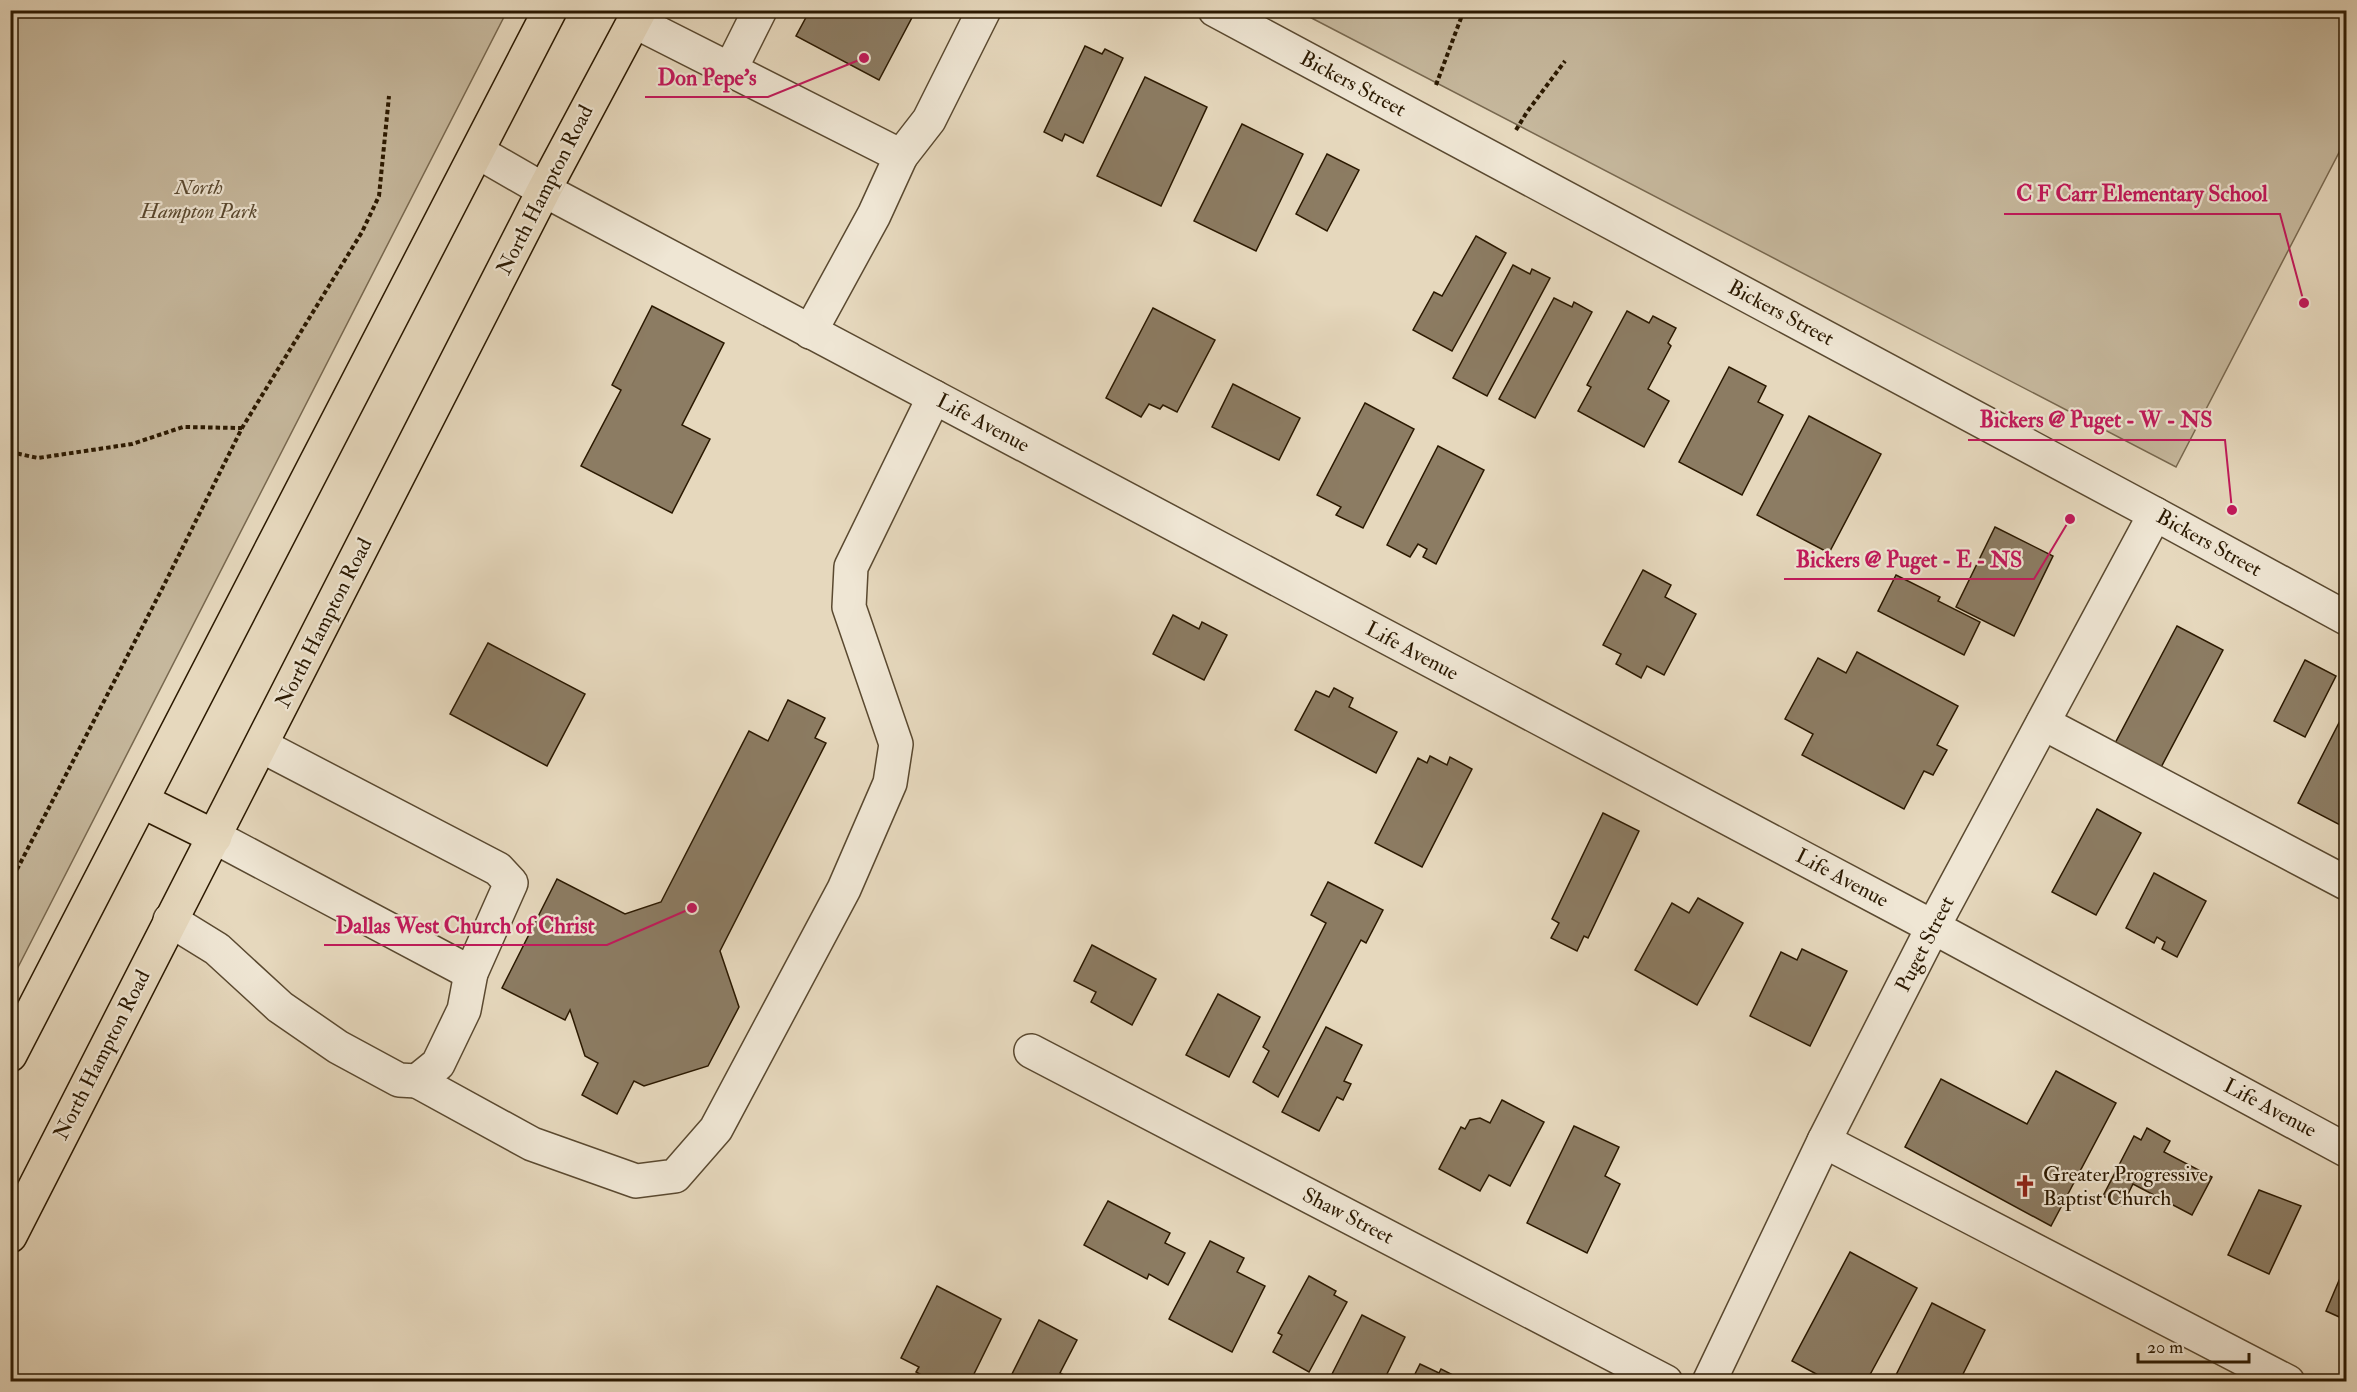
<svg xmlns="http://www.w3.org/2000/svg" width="2357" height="1392" font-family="'IM FELL Double Pica',serif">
<rect width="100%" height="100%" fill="#e6d8bd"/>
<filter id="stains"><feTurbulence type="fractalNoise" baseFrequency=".00333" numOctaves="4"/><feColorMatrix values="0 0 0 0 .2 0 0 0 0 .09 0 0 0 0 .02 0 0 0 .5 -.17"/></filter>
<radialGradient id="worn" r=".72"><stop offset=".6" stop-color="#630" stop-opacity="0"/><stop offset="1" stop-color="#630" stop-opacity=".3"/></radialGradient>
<g fill="#c6b89d" stroke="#78684f" stroke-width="1.5">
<polygon points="11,10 507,11 11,981 10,11"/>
<polygon points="1298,11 2346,11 2346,139 2176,467"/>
</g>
<g fill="#8c7c63" stroke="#2b1901" stroke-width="1.5">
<polygon points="810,10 916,10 879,80 796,36"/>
<polygon points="1085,46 1102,54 1105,49 1123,58 1083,143 1065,134 1062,141 1044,132"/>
<polygon points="1145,77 1207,107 1161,206 1097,176"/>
<polygon points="1242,124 1303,154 1256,251 1194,221"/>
<polygon points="1327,154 1359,170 1327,231 1296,214"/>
<polygon points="1476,236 1506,253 1452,351 1413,330 1434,292 1442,296"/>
<polygon points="1513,265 1530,274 1532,269 1550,278 1487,396 1453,378"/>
<polygon points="1554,298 1572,307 1574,302 1592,312 1535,418 1499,399"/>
<polygon points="652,306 724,343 682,425 710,439 672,513 581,466 621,390 612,385"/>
<polygon points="1153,308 1215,340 1177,412 1163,405 1160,409 1149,404 1141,417 1106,398"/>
<polygon points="1627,311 1649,323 1653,316 1676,328 1668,343 1671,346 1648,389 1669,401 1644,447 1578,411 1591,387 1587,385"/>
<polygon points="1729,367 1766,386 1758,402 1783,415 1742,495 1679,462"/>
<polygon points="1233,384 1300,418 1279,460 1212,427"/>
<polygon points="1365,403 1414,429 1363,528 1336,515 1341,507 1317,495"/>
<polygon points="1809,416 1881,454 1829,553 1757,515"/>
<polygon points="1438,446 1484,470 1436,564 1423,557 1427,549 1418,544 1410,557 1387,545"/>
<polygon points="1995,527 2053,556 2014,636 1956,607"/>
<polygon points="1643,570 1671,585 1665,597 1696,614 1664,675 1647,666 1641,678 1616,664 1621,654 1603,645"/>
<polygon points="1896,575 1940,597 1938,601 1980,622 1964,655 1878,611"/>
<polygon points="1173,615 1199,629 1202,622 1227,635 1204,680 1153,654"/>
<polygon points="2177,626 2223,650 2158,773 2112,749"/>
<polygon points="488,643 585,694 547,766 450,714"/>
<polygon points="1857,652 1958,706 1937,745 1947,750 1933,775 1924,771 1904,809 1802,755 1813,734 1785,719 1818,658 1846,673"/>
<polygon points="2305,660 2336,676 2305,737 2274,721"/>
<polygon points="1334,688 1353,698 1349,707 1397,732 1376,773 1295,730 1316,691 1329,697"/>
<polygon points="788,700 825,718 815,738 826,743 720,951 739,1007 708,1066 644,1086 634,1081 617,1114 582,1095 598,1063 585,1056 570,1010 565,1020 502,988 557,879 625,914 661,902 749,731 768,741"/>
<polygon points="2345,711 2346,816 2342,826 2298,803"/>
<polygon points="1430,756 1447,765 1450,757 1472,769 1422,867 1375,843 1418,758 1427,763"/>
<polygon points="2097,809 2141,833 2096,915 2052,892"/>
<polygon points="1603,813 1639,831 1588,938 1584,936 1577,951 1551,938 1559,923 1552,919"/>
<polygon points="2154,873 2206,901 2177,957 2162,949 2165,942 2157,937 2154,943 2126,928"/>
<polygon points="1328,882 1383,910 1366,943 1361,940 1278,1097 1253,1082 1269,1051 1263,1047 1326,923 1311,915"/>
<polygon points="1698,898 1743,923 1697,1005 1635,970 1672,903 1689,913"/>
<polygon points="1092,945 1156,979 1132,1025 1091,1002 1096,992 1074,981"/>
<polygon points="1802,949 1847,971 1810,1046 1750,1016 1781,952 1797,960"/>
<polygon points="1218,994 1260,1017 1229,1077 1186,1055"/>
<polygon points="1326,1027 1362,1045 1344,1081 1351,1084 1343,1100 1337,1097 1319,1131 1282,1112"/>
<polygon points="2056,1071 2116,1103 2051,1226 1905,1147 1941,1079 2027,1124"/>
<polygon points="1502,1100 1544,1122 1510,1186 1489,1175 1480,1191 1439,1169 1461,1127 1465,1129 1470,1120 1480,1118 1490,1123"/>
<polygon points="1574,1126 1619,1147 1605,1176 1620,1184 1587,1253 1527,1223"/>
<polygon points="2147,1128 2170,1141 2164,1152 2212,1177 2192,1215 2133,1184 2122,1206 2103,1196 2134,1136 2141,1140"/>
<polygon points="2259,1190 2301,1206 2269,1274 2228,1255"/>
<polygon points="1108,1201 1170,1233 1165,1243 1185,1253 1168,1285 1149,1274 1147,1279 1084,1245"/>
<polygon points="1210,1241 1244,1258 1237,1272 1265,1286 1232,1352 1169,1319"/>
<polygon points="1850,1252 1917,1288 1866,1382 1831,1382 1792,1361"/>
<polygon points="2346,1264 2346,1320 2326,1311"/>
<polygon points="1309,1276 1336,1291 1334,1295 1347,1302 1309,1372 1273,1352 1282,1335 1278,1333"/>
<polygon points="937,1286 1001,1319 970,1382 923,1382 925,1377 916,1372 919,1367 901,1358"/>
<polygon points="1932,1303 1985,1330 1959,1382 1908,1382 1896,1375"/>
<polygon points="1362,1315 1405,1337 1383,1382 1328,1382"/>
<polygon points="1039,1320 1077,1340 1060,1373 1077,1382 1008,1382"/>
<polygon points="1420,1364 1439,1373 1441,1369 1463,1380 1462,1382 1411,1382"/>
</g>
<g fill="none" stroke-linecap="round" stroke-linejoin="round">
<g stroke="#5a4930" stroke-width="36">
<g id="minor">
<polyline points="1215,10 2155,514 2346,618"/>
<polyline points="634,21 901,156 874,215 810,332"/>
<polyline points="730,70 760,10"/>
<polyline points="478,152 544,190 1933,927 2346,1150"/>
<polyline points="901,156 929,120 984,10"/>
<polyline points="2043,723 2346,883"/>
<polyline points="215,837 471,973"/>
<polyline points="170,920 217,949 280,1007 338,1047 399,1080 417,1081 438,1064 464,1010 471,973 511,883 498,869 262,746"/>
<polyline points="1031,1051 1666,1382"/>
<polyline points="417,1081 532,1144 636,1181 675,1176 716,1129 844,889 890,783 896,744 849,607 851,567 934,397"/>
<polyline points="1824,1141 2288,1382"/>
<polyline points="1709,1382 1824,1141 1933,927 2155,514"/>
</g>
</g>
<g stroke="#2b1901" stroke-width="36">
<g id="major">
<polyline points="142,801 215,837"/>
<polyline points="10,1055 550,10"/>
<polyline points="10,1236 544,190 640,10"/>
</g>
</g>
<g stroke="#2b1901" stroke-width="4" stroke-dasharray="4.5 3" stroke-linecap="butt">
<polyline points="1436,85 1464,10"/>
<polyline points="1516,130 1527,112 1565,61"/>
<polyline points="10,452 38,458 132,444 183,427 242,428"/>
<polyline points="10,883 163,587 242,428 362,232 379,196 389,96"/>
</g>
<use href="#minor" stroke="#efe6d4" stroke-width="33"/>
<use href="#major" stroke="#e6d8bd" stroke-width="33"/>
</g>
<defs>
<g id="church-bare" transform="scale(1.8)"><path d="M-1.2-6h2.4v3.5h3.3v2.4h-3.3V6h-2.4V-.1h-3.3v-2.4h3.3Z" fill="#8f2418" stroke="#efe6d4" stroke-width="2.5" paint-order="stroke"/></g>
</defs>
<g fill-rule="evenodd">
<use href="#church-bare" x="2025" y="1186"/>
</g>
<g text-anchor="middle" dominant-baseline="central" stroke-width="4.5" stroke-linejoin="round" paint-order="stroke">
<g font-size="21" fill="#2b1901" stroke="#efe6d4">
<text transform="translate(1353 84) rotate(28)">Bickers Street</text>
<text transform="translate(545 190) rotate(-63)">North Hampton Road</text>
<text transform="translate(1781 313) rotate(28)">Bickers Street</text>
<text transform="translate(983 423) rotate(28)">Life Avenue</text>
<text transform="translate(2209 543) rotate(29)">Bickers Street</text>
<text transform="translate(324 623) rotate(-63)">North Hampton Road</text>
<text transform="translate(1412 651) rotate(28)">Life Avenue</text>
<text transform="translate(1842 878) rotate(28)">Life Avenue</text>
<text transform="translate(1925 944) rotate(-63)">Puget Street</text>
<text transform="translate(102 1055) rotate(-63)">North Hampton Road</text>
<text transform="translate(2270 1108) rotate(28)">Life Avenue</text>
<text transform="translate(1348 1216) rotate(27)">Shaw Street</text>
</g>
<g font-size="21" font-style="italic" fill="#5a4930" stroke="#efe6d4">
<text x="199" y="187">North<tspan x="199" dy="24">Hampton Park</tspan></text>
</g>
<g font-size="21" fill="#2b1901" stroke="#efe6d4" text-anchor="start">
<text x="2043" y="1174">Greater Progressive<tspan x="2043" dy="24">Baptist Church</tspan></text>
</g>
</g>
<path fill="none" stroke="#c2185b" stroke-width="2" d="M864 58L768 97H645M2304 303L2280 214H2004M2232 510L2225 440H1968M2070 519L2034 579H1784M692 908L607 945H324"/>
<g fill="#c2185b" stroke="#efe6d4" stroke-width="2">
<circle cx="864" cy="58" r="6"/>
<circle cx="2304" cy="303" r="6"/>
<circle cx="2232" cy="510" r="6"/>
<circle cx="2070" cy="519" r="6"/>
<circle cx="692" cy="908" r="6"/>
</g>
<g font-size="22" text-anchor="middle" font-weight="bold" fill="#c2185b" stroke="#efe6d4" stroke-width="4.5" stroke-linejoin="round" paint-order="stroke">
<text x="707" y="85">Don Pepe's</text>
<text x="2142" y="201">C F Carr Elementary School</text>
<text x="2096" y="427">Bickers @ Puget - W - NS</text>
<text x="1909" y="567">Bickers @ Puget - E - NS</text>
<text x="465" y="933">Dallas West Church of Christ</text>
</g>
<rect width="2357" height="1392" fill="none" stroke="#e6d8bd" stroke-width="36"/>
<rect x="12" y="12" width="2333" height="1368" fill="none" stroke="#2b1901" stroke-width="3"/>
<rect x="18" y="18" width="2321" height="1356" fill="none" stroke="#2b1901" stroke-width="1.5"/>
<path d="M2138 1353v9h111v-9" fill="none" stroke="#2b1901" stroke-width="3"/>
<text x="2147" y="1353" font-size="18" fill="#2b1901" stroke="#efe6d4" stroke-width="4.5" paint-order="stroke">20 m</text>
<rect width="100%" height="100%" filter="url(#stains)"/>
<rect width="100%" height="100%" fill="url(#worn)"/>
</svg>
